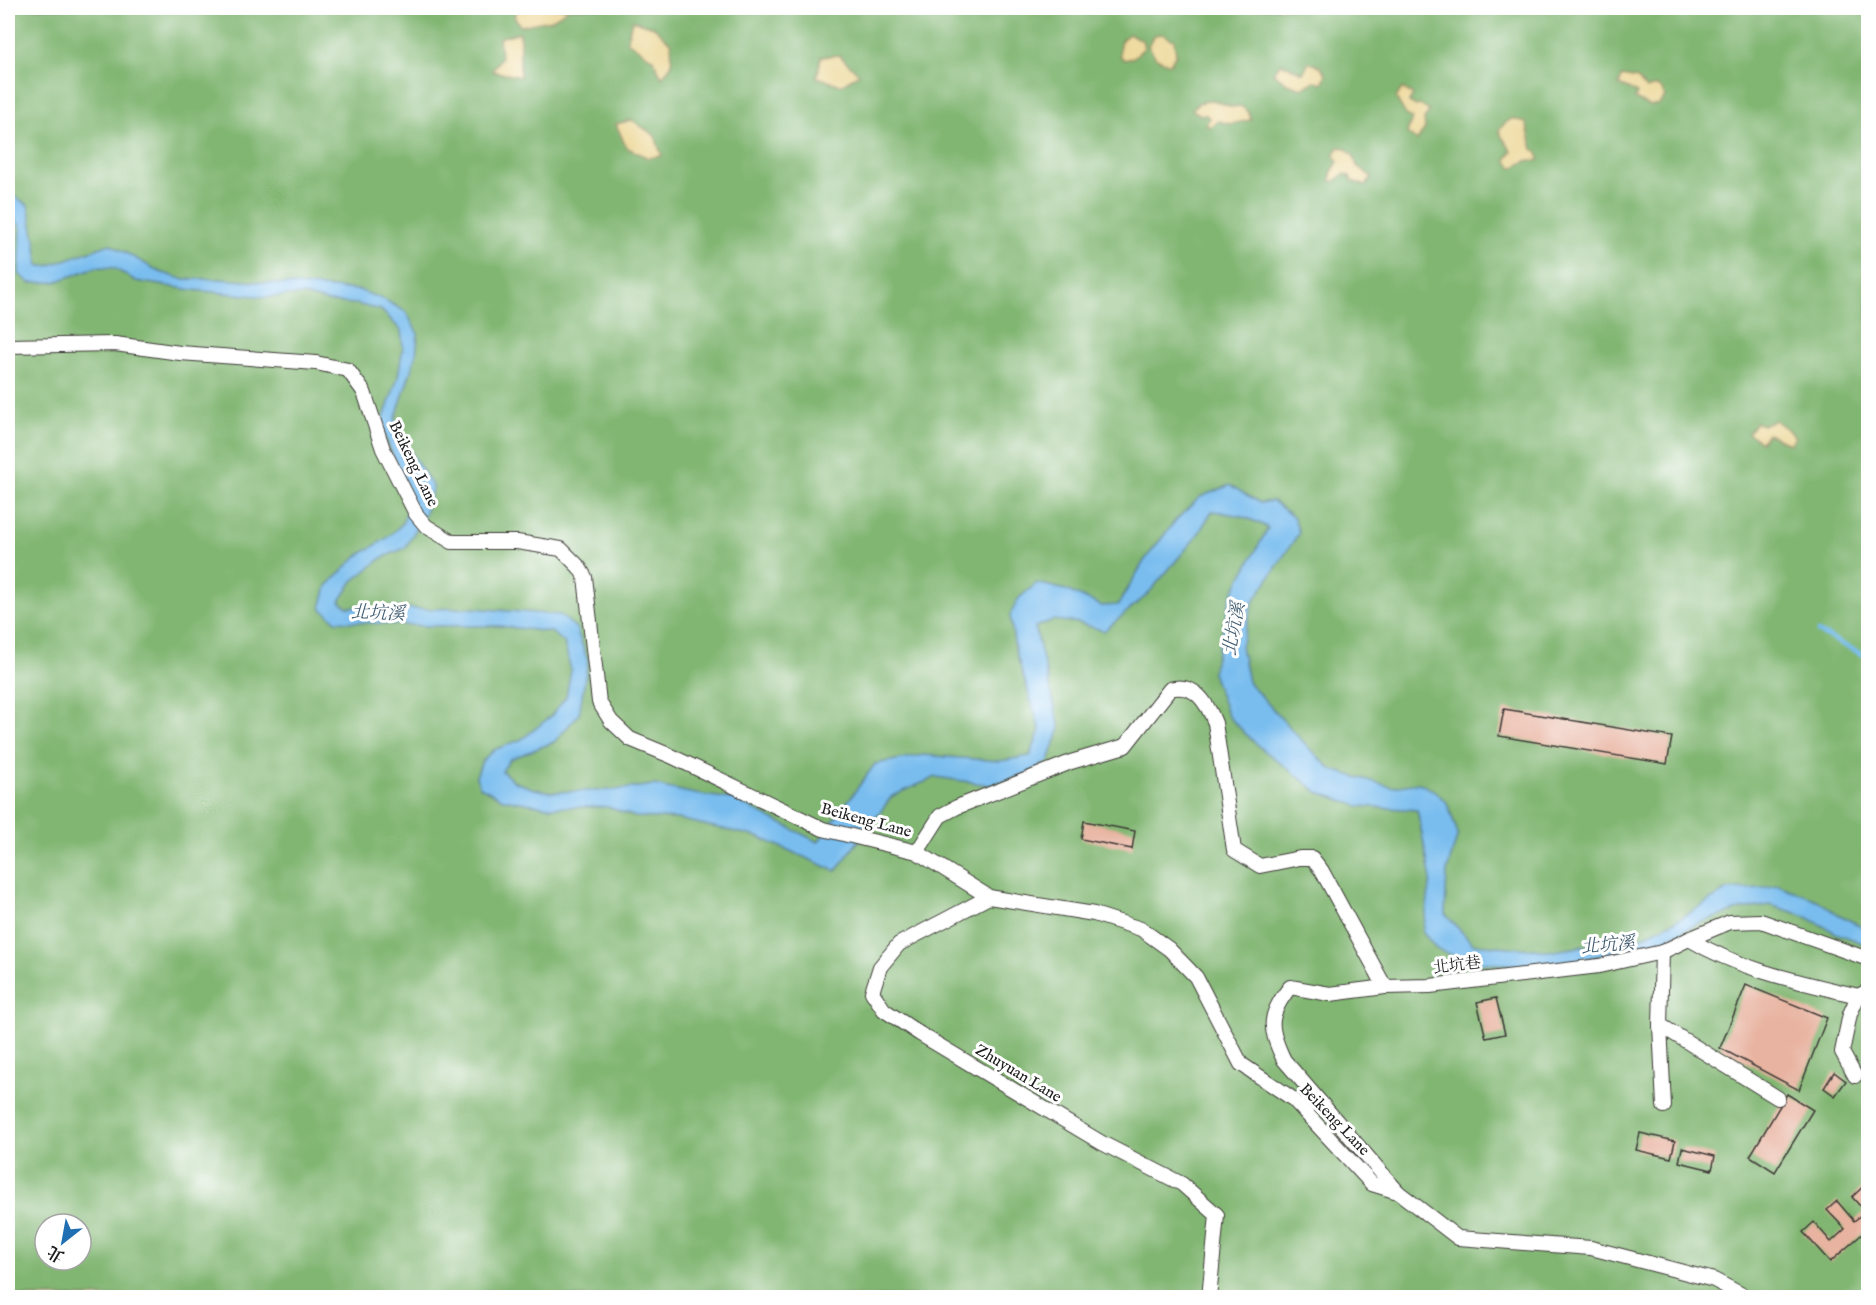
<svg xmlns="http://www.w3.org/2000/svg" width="1876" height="1305" font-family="'IM FELL English','Noto Serif TC',serif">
<rect width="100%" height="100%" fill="#fff"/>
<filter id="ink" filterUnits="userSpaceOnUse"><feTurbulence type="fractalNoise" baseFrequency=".0167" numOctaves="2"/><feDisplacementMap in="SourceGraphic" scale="12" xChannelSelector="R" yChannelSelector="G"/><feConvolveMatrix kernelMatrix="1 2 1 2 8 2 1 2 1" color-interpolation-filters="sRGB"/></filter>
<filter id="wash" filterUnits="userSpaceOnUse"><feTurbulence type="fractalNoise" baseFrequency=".008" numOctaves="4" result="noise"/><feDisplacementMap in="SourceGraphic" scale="24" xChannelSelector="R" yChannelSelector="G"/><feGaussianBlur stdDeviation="1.35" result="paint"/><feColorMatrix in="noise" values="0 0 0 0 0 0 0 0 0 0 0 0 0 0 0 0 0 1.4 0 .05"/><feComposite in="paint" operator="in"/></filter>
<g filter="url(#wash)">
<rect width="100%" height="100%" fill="#f4dec1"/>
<path fill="#81b672" stroke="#4e6947" stroke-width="1.5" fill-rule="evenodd" d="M8,8h1860v1289h-1860zM45,1224h36v36h-36z"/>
<g fill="#eeda9e" stroke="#857b5d" stroke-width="1.5">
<polygon points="529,8 568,8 567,10 551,20 520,26 514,16 517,10 525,10"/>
<polygon points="632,20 654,27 671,43 672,64 662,77 653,59 627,41"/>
<polygon points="520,32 520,77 492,71 501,57 499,38"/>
<path d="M1130,34l12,6 2,8 -10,9 -9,3 -5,-4c-1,-12 -1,-17 10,-22z"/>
<polygon points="1163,34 1174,40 1176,54 1170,64 1156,58 1148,46 1154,35"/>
<polygon points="839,55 859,74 841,85 817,77 821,57"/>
<polygon points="1309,62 1321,67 1326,75 1322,83 1316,81 1301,88 1287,83 1273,73 1281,63 1303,73"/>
<polygon points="1622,76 1638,79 1646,89 1655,86 1661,88 1665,97 1659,104 1649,106 1635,99 1637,93 1619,85"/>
<polygon points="1402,88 1413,95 1409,102 1416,106 1420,105 1429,111 1424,120 1425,128 1417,141 1407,133 1412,118 1406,115 1396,98"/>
<polygon points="1213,100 1232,107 1241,106 1249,113 1251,120 1231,124 1218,121 1211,127 1206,125 1209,118 1205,114 1201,115 1192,110 1198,103"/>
<polygon points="1513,118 1526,123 1533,149 1538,153 1539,161 1529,160 1512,168 1506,160 1512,151 1502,137 1499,130 1505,123"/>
<polygon points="632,120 655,136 662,156 648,158 626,147 616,124"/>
<polygon points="1339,147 1345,148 1354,156 1357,166 1372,177 1366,186 1352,181 1350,176 1344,174 1334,182 1331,181 1331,173 1338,162 1334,155"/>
<polygon points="1775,420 1791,432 1795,437 1790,444 1768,434 1761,442 1748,433 1756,422 1762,425"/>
</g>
<path fill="#79bdef" stroke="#4a6c86" stroke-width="1.5" d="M8,192l20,13 8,40 2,21h10l62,-22 50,28 22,7h37l140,11 26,10 21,12 12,22 -2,21 -21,65 13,28 25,39 -8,27 -20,34 -23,10 -29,23 -13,20 7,6 81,2 44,-1 88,7 16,13 12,33 -9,53 -25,28 -44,17 -8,12 13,11 20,7 16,3 63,-2 40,-5 41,9 37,5 86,43 57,-78 48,-9 77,6 30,-5 10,-26 -25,-81 -5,-34 9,-17 18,-15 29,7 36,16 16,-1 26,-44 31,-40 25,-24 30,-12 30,18 13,-2 21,17 5,15 -46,69 -12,44 7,36 57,62 27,26 60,17 27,-4 16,8 12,12 11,31 -11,37 -2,43 28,30 81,7 88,-14 39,-19 46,-28 35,-2 16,-3 39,15 21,14 30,16v15l-32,-12 -33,-18 -33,-10 -35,6 -36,12 -41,21 -111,23 -78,-5 -33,-13 -13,-17 8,-53 -14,-69 -58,-4 -41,-14 -61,-47 -29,-29 -16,-43 19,-77 37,-68c-18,-11 -35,-14 -56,-17l-15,25 -50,59 -43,36 -25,-8 -26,-3 -18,7 25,101 -11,33 -21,13 -38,11 -54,-8 -44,19 -56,75 -78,-34 -80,-18 -43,-2 -27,-10h-60l-45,-8 -23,-12 -4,-10 6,-16 12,-11 28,-11 29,-23 15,-19 5,-27 -7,-28 -13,-10 -52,-6h-73l-90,-5 -15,-13 6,-22 29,-29 31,-19 15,-14 9,-23 -30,-75 17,-49 5,-30 -2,-17 -20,-20 -25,-6 -27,-2 -25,-7 -38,2 -74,-7 -56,-9 -22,-13 -18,-1 -41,15 -25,1 -11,-9 2,-46 -13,-19z"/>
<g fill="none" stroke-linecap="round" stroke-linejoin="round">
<polyline stroke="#79bdef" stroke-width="4.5" points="1818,632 1868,657"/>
</g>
<g id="blocks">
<g fill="#e8b3a0">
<polygon points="1504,709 1672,737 1667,764 1499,736"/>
<polygon points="1084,821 1135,831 1132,849 1081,839"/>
<polygon points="1746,985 1827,1018 1799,1090 1720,1048"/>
<polygon points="1496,998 1505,1034 1486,1038 1477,1002"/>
<polygon points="1834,1072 1846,1081 1835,1096 1824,1088"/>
<polygon points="1787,1094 1813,1110 1775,1172 1750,1156"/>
<polygon points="1640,1133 1675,1141 1671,1158 1636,1150"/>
<polygon points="1682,1148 1715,1156 1712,1170 1679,1162"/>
<polygon points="1868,1182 1868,1215 1852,1197"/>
<polygon points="1837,1201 1854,1221 1864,1213 1868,1218 1868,1229 1830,1262 1803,1232 1814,1222 1831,1242 1845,1229 1827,1210"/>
</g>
</g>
</g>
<g filter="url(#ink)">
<use href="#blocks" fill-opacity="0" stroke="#3c3935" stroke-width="1.5"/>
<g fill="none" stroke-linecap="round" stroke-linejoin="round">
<g stroke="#3c3935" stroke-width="16">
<g id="street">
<polyline points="8,346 115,344 180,353 316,363 348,370 364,392 383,449 416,514 426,526 452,542 517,542 561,549 579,567 585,577 599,702 611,721 630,739 671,756 823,829 917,852 989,897 1094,914 1141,929 1169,949 1196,977 1241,1064 1293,1099 1372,1184 1398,1192 1458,1238 1591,1248 1714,1280 1748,1298"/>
<path d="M917,852l23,-36 17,-9 114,-45 54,-16 45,-57c25,-7 37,14 45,34l19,127 26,16 40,-8h12l10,13 63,116"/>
<polyline points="989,897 899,944 880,967 872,992 884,1010 920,1034 1102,1143 1182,1184 1217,1215 1209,1298"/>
<path d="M1689,939c51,31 111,43 169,57"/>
<polyline points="1662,952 1660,1025 1778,1098"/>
<polyline points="1660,1025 1664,1106"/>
<polyline points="1855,1076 1842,1052 1850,1014 1858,996 1868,991"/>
<path d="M1398,1192l-114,-132c-16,-33 -16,-45 6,-73l40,7 55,-7 45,-1 169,-20 63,-14 27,-13 41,-17 31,-1 107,38"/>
</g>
</g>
<use href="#street" stroke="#fff" stroke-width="14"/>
</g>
</g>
<g text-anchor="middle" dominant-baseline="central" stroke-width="6" stroke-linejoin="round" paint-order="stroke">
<g font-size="16" fill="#1c1c1c" stroke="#fff">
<text transform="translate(413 464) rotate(64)">Beikeng Lane</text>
<text transform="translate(866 821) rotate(15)">Beikeng Lane</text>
<text transform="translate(1457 966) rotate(-7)">北坑巷</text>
<text transform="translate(1018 1074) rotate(31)">Zhuyuan Lane</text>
<text transform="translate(1334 1120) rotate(46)">Beikeng Lane</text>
</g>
<g font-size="18" font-style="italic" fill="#415c70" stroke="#fff">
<text transform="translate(378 614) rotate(2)">北坑溪</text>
<text transform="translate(1235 629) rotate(-80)">北坑溪</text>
<text transform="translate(1608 946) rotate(-5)">北坑溪</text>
</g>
</g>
<rect width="1876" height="1305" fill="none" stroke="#fff" stroke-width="30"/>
<g transform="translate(63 1242) rotate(211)"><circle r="28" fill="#ffffff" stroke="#a4a4a4" stroke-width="1.5"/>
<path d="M0-4.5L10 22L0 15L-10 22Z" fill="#1f6fb2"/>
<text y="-9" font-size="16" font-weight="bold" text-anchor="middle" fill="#1c1c1c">北</text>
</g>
</svg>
